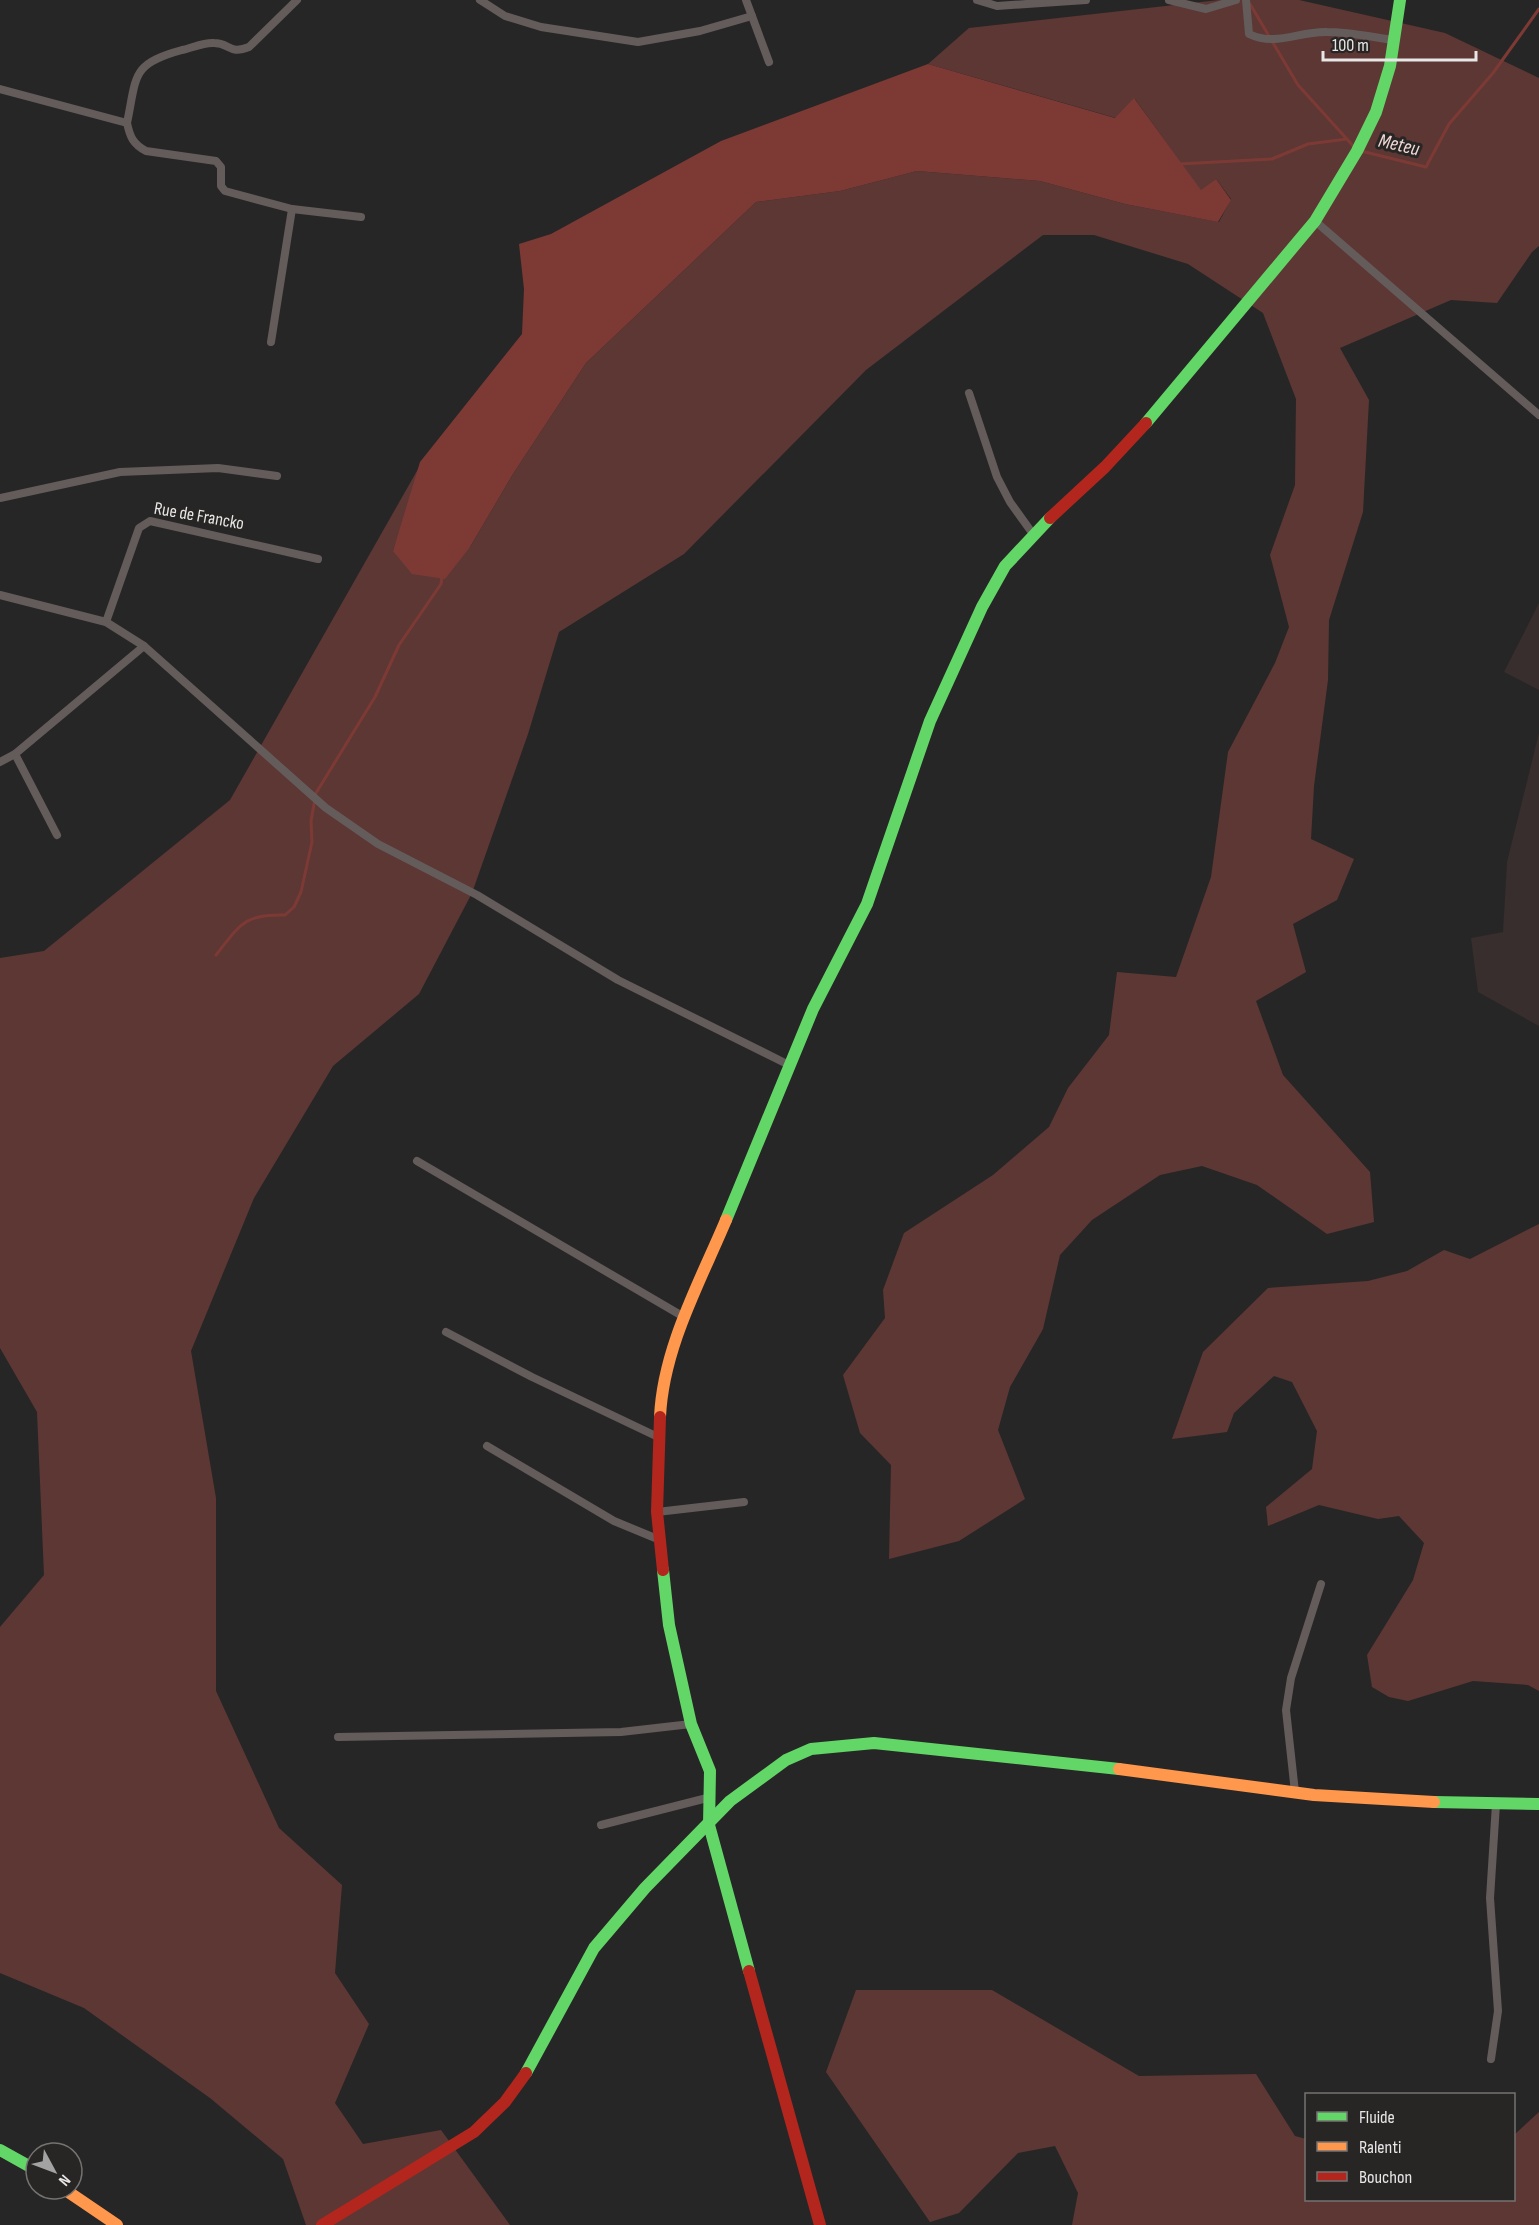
<svg xmlns="http://www.w3.org/2000/svg" width="1539" height="2225" font-family="'Sofia Sans Condensed',sans-serif">
<rect width="100%" height="100%" fill="#272626"/>
<g fill="#372e2d">
<polygon points="1539,603 1539,690 1504,672"/>
<polygon points="1539,733 1539,1026 1478,992 1471,938 1503,932 1507,862"/>
</g>
<g fill="#5d3734">
<polygon points="1219,0 1299,0 1445,33 1539,78 1539,246 1532,252 1497,303 1451,300 1340,348 1369,400 1363,512 1329,620 1328,680 1314,786 1311,839 1354,859 1337,900 1293,924 1306,972 1256,1001 1283,1075 1370,1172 1374,1222 1327,1234 1257,1185 1202,1166 1160,1175 1092,1220 1060,1255 1043,1329 1010,1387 998,1430 1025,1499 959,1541 889,1559 891,1465 860,1433 843,1375 885,1318 883,1290 904,1233 993,1175 1049,1127 1068,1088 1109,1035 1117,972 1176,977 1211,877 1228,752 1275,663 1289,627 1270,555 1295,485 1296,399 1263,313 1188,264 1094,235 1043,235 866,370 684,554 559,632 528,734 472,893 419,994 333,1066 254,1198 191,1351 216,1498 216,1691 279,1828 342,1885 335,1973 369,2024 335,2103 363,2144 441,2130 510,2225 306,2225 283,2159 210,2098 84,2008 0,1973 0,1627 44,1575 37,1412 0,1348 0,958 44,951 230,800 426,455 393,551 470,547 513,474 586,363 756,202 840,191 917,171 1040,181 1125,204 1219,222 1231,199 1216,179 1201,191 1135,99 1116,118 928,64 969,28"/>
<polygon points="1539,1224 1539,1691 1528,1685 1473,1681 1408,1701 1389,1697 1372,1687 1367,1655 1413,1580 1424,1543 1399,1516 1378,1519 1319,1505 1268,1526 1266,1507 1312,1469 1317,1431 1292,1382 1274,1376 1234,1413 1227,1432 1172,1439 1203,1352 1268,1288 1368,1281 1407,1271 1444,1250 1470,1259"/>
<polygon points="856,1990 992,1990 1139,2076 1256,2074 1295,2136 1306,2139 1306,2200 1514,2200 1514,2135 1539,2112 1539,2225 1072,2225 1078,2193 1055,2146 1018,2153 959,2213 930,2222 826,2072"/>
</g>
<polygon fill="#7d3a35" points="928,64 1115,118 1134,98 1201,190 1216,179 1231,200 1218,222 1125,204 1040,181 917,171 840,191 756,202 586,363 513,474 470,547 445,579 412,574 393,551 420,462 522,334 524,289 519,244 551,234 721,141"/>
<g fill="none" stroke-linecap="round" stroke-linejoin="round">
<g stroke="#7d3a35" stroke-width="3">
<polyline points="1250,4 1298,85 1355,148"/>
<polyline points="1361,151 1426,167 1449,124 1493,73 1539,9"/>
<polyline points="1179,164 1272,159 1308,144 1347,139"/>
<path d="M216,955c24,-30 27,-41 69,-40l9,-8 7,-15 11,-50 -1,-21 5,-28 59,-96 24,-52 42,-61 1,-7"/>
</g>
<g stroke="#645c5b" stroke-width="8">
<polyline points="480,0 505,16 541,27 638,42 700,31 752,16"/>
<polyline points="746,0 769,62"/>
<polyline points="977,0 997,6 1086,0"/>
<polyline points="1169,0 1206,9 1236,0"/>
<path d="M1246,0l3,34c27,13 50,-3 78,-2 22,0 45,5 67,8"/>
<path d="M0,89l127,34c3,14 6,21 19,28l70,10 5,6v19l4,5 67,18 69,8"/>
<path d="M127,123c10,-48 4,-59 55,-73 10,-2 22,-8 32,-7 16,0 15,12 35,4l48,-47"/>
<polyline points="1315,221 1539,415"/>
<polyline points="271,342 292,209"/>
<polyline points="969,393 997,477 1010,502 1033,534"/>
<polyline points="0,498 120,472 218,468 277,476"/>
<polyline points="0,595 106,622 144,646 326,808 378,844 477,895 618,980 789,1065"/>
<polyline points="106,622 139,528 150,521 318,559"/>
<polyline points="15,754 57,835"/>
<polyline points="0,762 15,754 144,646"/>
<polyline points="417,1161 684,1317"/>
<polyline points="446,1332 532,1377 658,1437"/>
<polyline points="487,1446 614,1521 660,1540"/>
<polyline points="657,1512 744,1502"/>
<polyline points="338,1737 621,1732 691,1724"/>
<polyline points="1295,1792 1286,1710 1291,1678 1321,1584"/>
<polyline points="601,1825 711,1797"/>
<polyline points="1491,2059 1498,2011 1490,1898 1496,1804"/>
</g>
<g stroke="#63d668" stroke-width="12">
<polyline points="1146,423 1315,221 1357,151 1376,112 1390,66 1400,0"/>
<polyline points="726,1220 813,1009 867,904 930,721 982,607 1005,566 1050,518"/>
<polyline points="663,1570 669,1625 691,1724 710,1771 709,1825 749,1971"/>
<polyline points="1434,1802 1539,1804"/>
<polyline points="526,2073 594,1948 645,1888 730,1801 786,1760 811,1749 874,1743 1119,1769"/>
<polyline points="0,2150 36,2170"/>
</g>
<g stroke="#ff974d" stroke-width="12">
<path d="M660,1417c3,-69 40,-135 66,-197"/>
<polyline points="1119,1769 1314,1795 1434,1802"/>
<polyline points="64,2189 117,2225"/>
</g>
<g stroke="#b3261e" stroke-width="12">
<polyline points="1050,518 1105,467 1146,423"/>
<polyline points="660,1417 657,1512 663,1570"/>
<polyline points="749,1971 820,2225"/>
<polyline points="322,2225 474,2132 505,2102 526,2073"/>
</g>
</g>
<g text-anchor="middle" dominant-baseline="central" stroke-width="6" stroke-linejoin="round" paint-order="stroke">
<g font-size="18" fill="#e8e6e6" stroke="#282625">
<text transform="translate(199 516) rotate(10)">Rue de Francko</text>
</g>
<g font-size="20" font-style="italic" fill="#efd8d5" stroke="#282625">
<text transform="translate(1399 145) rotate(13)">Meteu</text>
</g>
</g>
<rect x="1305" y="2093" width="210" height="108" fill="#282625" stroke="#757372" stroke-width="1.5"/>
<rect x="1317" y="2112" width="30" height="9" fill="#63d668" stroke="#757372" stroke-width="1.5"/>
<text x="1359" y="2123" font-size="18" fill="#e8e6e6">Fluide</text>
<rect x="1317" y="2142" width="30" height="9" fill="#ff974d" stroke="#757372" stroke-width="1.5"/>
<text x="1359" y="2153" font-size="18" fill="#e8e6e6">Ralenti</text>
<rect x="1317" y="2172" width="30" height="9" fill="#b3261e" stroke="#757372" stroke-width="1.5"/>
<text x="1359" y="2183" font-size="18" fill="#e8e6e6">Bouchon</text>
<g transform="translate(54 2171) rotate(131)"><circle r="28" fill="#282625" stroke="#757372" stroke-width="1.5"/>
<path d="M0-4.5L10 22L0 15L-10 22Z" fill="#a4a3a3"/>
<text y="-9" font-size="16" font-weight="bold" text-anchor="middle" fill="#e8e6e6">N</text>
</g>
<path d="M1323 51v9h153v-9" fill="none" stroke="#e8e6e6" stroke-width="3"/>
<text x="1332" y="51" font-size="18" fill="#e8e6e6" stroke="#282625" stroke-width="4.5" paint-order="stroke">100 m</text>
</svg>
